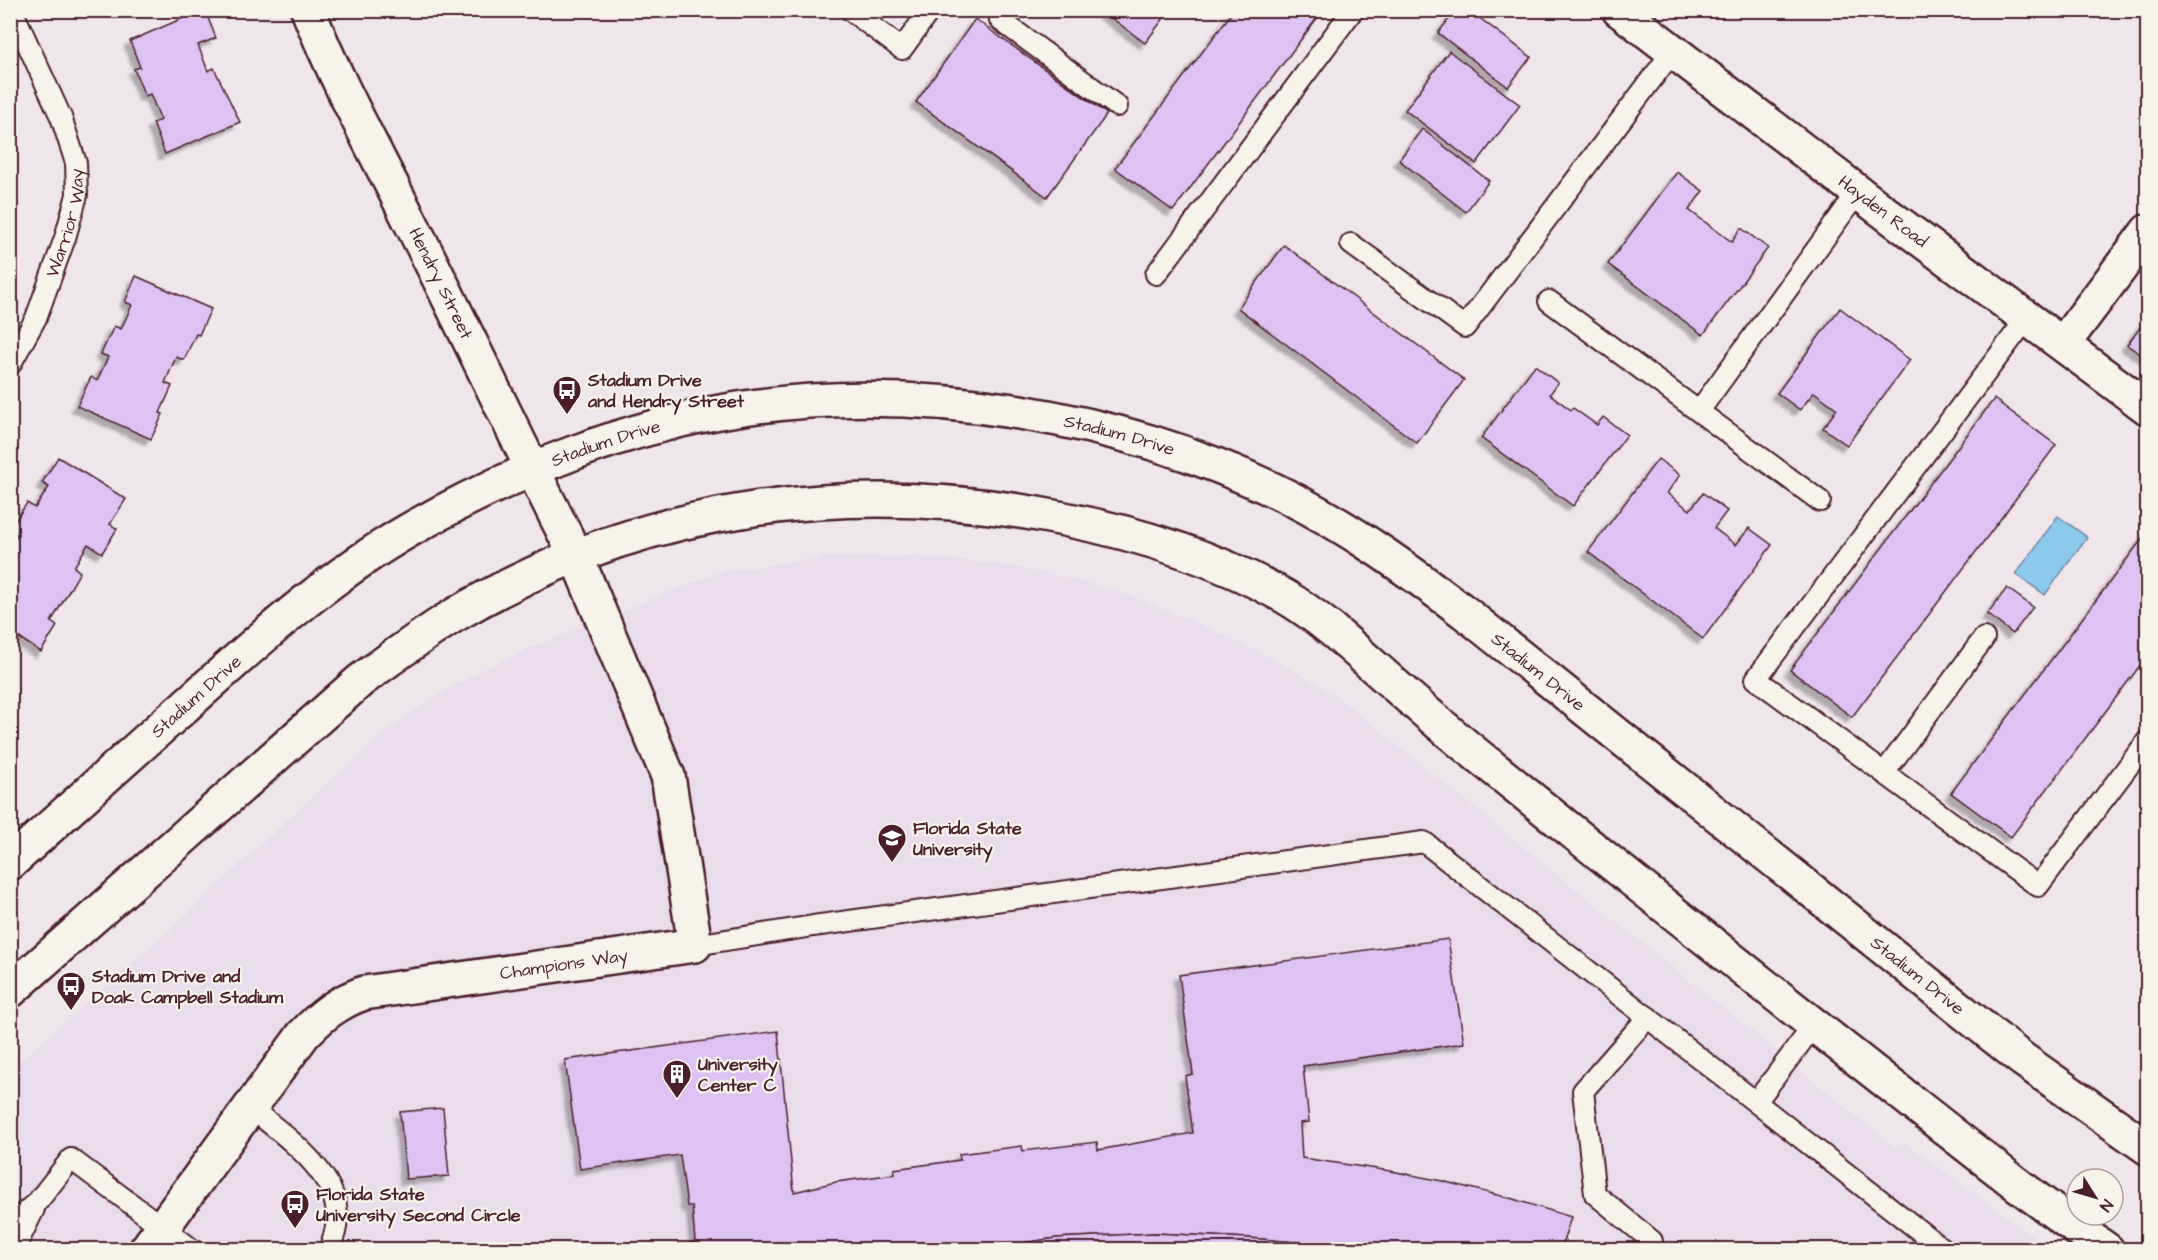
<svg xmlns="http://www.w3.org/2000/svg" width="2158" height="1260" font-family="'Architects Daughter',sans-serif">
<defs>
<filter id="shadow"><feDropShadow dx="-5.5" dy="5.5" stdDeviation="1.5" flood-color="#0004"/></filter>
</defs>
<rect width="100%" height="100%" fill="#efe5eb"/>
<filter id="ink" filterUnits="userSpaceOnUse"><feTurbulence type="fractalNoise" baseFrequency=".0167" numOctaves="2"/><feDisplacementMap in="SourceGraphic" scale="12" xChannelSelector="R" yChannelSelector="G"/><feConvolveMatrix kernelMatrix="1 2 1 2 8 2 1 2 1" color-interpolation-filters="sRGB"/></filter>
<g filter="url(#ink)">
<polygon fill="#eadbed" points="913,556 997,564 1060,576 1133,597 1200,624 1267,656 1334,694 1895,1147 1906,1143 2049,1249 11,1250 11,1069 167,933 316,793 390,728 440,694 482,670 530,648 721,572 825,557"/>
<polygon fill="#8dc9ed" stroke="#72859f" stroke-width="1.5" points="2058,516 2087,537 2045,595 2016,574"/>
<g fill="#ddc3f2" stroke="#4a1f2b" stroke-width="1.5" filter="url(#shadow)">
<polygon points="202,10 205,10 216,38 198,45 208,71 214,68 240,122 165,154 153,123 161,120 150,94 145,96 134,69 140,67 130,41"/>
<polygon points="1101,10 1170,10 1145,43"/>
<polygon points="1234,10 1323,10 1173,211 1115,168"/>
<polygon points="1456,10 1469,10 1531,57 1508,87 1438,33"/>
<polygon points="975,19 1107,114 1047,197 916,102"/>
<polygon points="1449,51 1520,105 1476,164 1405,110"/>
<polygon points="1422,129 1489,181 1466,212 1399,160"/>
<polygon points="1677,172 1703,191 1689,210 1732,242 1741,228 1768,248 1703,335 1608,264"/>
<polygon points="1284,245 1464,380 1417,443 1238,308"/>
<polygon points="136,276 211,309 199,335 196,334 184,360 176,357 165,383 172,386 160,413 163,414 151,439 77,406 91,377 97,381 108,357 101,354 114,326 121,329 132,305 125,302"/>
<polygon points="1840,308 1910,360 1847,445 1823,428 1837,409 1814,392 1800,410 1777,393"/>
<polygon points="2148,317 2148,359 2127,345"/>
<polygon points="1535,365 1558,383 1550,394 1571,410 1573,408 1597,425 1603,417 1627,435 1573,506 1481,438"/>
<polygon points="1994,399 2056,445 1852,717 1790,670"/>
<polygon points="58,457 126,499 110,524 117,529 102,553 88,544 74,567 80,572 51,622 57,626 41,652 10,632 10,546 18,535 10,529 27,503 35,508 49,487 42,483"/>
<polygon points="1658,459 1680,475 1667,493 1690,510 1703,493 1727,511 1714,528 1736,545 1749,528 1772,545 1703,639 1588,552"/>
<polygon points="2148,531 2148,655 2011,837 1951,793"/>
<polygon points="2007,588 2033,607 2013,634 1987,614"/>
<polygon points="1448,939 1464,1043 1303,1066 1309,1122 1300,1123 1302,1158 1391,1171 1442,1181 1513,1199 1571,1217 1562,1245 1573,1250 1449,1250 1427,1244 1425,1250 1365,1250 1344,1246 1248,1238 1155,1233 1057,1238 972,1250 676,1250 695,1241 692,1206 687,1206 680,1155 580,1169 565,1060 778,1031 794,1192 836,1182 895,1174 894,1169 960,1160 959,1154 1022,1146 1023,1151 1097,1142 1098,1150 1193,1133 1185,1076 1193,1074 1179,975"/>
<polygon points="443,1108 449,1176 406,1179 400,1112"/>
<polygon points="1155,1233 1248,1238 1344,1246 1365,1250 972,1250 1057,1238"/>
<polygon points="1427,1244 1449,1250 1425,1250"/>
</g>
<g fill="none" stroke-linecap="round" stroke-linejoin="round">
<g stroke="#4a1f2b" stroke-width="24">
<g id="service">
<polyline points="850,10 902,49 930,10"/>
<polyline points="1007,10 1000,20 1117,106"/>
<polyline points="1351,244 1465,327 1673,51"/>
<polyline points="1156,274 1353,10"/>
<polyline points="1549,301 1820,501"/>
<polyline points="2027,318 1756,679 2038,886 2148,740"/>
<path id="s1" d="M10,365l26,-47 29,-80 12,-43 -1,-32 -15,-46 -49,-107"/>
<polyline points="1699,411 1858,192"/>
<polyline points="1884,773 1984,638"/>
<polyline points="695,945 813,926 1424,842 1944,1250"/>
<polyline points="1648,1017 1583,1091 1595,1194 1652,1241"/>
<polyline points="1756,1102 1814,1025"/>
<path d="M250,1107c35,30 99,71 85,125 -2,6 -3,12 -6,18"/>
<polyline points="10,1225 38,1201 71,1159 193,1250"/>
<polyline points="14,1250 34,1209"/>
</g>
</g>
<g stroke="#4a1f2b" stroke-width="38">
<g id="minor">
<path id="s2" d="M1619,10l273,208 256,190"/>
<polyline points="2063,344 2148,231"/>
<path id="s3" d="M146,1250l157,-215c19,-20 35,-33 61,-42l331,-48 -27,-169 -92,-220"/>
</g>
</g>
<g stroke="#4a1f2b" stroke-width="38">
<g id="tertiary">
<path id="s4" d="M308,10c29,73 66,139 101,209 57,111 110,226 167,337"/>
</g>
</g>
<g stroke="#4a1f2b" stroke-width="38">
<g id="secondary">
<path id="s5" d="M10,863c58,-52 115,-104 173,-155 71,-64 144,-131 228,-179 100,-57 218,-104 333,-121 177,-26 380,8 540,87 65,32 123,74 180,117l558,447 126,89"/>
<path d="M10,991l351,-311c30,-22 60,-44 92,-64 186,-111 400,-140 611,-97 76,15 152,39 220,77 38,22 71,54 104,83 35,31 71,62 109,92 127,102 254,205 382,305 75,59 149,119 228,174"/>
</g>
</g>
<use href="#service" stroke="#f7f3e8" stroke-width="20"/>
<use href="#minor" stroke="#f7f3e8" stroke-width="33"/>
<use href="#tertiary" stroke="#f7f3e8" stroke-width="33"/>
<use href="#secondary" stroke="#f7f3e8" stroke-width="33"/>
</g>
</g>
<defs>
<g id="bus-pin" transform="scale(1.5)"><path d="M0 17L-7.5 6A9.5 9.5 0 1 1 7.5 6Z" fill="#4a1f2b" stroke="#f7f3e8"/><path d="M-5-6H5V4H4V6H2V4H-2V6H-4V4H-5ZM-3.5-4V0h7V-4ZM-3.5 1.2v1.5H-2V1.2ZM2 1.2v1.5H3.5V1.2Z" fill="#fff"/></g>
<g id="university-pin" transform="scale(1.5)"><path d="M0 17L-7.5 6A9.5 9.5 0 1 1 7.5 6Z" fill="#4a1f2b" stroke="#f7f3e8"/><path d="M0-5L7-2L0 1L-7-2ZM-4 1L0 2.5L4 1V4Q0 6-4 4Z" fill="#fff"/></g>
<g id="building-pin" transform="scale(1.5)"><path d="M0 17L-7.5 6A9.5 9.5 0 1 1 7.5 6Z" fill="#4a1f2b" stroke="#f7f3e8"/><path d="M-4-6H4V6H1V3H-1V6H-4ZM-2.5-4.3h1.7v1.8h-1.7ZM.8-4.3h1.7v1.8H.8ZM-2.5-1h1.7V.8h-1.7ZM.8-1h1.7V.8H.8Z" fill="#fff"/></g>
</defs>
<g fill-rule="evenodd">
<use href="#bus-pin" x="567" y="390"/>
<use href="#university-pin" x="892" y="838"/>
<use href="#bus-pin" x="71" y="986"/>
<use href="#building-pin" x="677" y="1074"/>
<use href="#bus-pin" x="295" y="1204"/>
</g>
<g text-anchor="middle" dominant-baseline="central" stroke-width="4.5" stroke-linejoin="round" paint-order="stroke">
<g font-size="18" fill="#4a1f2b" stroke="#f7f3e8">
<text stroke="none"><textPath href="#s2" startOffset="332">Hayden Road</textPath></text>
<text stroke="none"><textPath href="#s1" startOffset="154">Warrior Way</textPath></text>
<text stroke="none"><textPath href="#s4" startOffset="304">Hendry Street</textPath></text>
<text stroke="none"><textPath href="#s5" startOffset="1258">Stadium Drive</textPath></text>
<text stroke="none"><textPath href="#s5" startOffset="736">Stadium Drive</textPath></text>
<text stroke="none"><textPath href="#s5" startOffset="1744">Stadium Drive</textPath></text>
<text stroke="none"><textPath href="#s5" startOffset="250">Stadium Drive</textPath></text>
<text stroke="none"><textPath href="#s3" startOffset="543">Champions Way</textPath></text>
<text stroke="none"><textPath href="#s5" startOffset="2230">Stadium Drive</textPath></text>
</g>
<g font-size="18" font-weight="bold" fill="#4a1f2b" stroke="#f7f3e8" text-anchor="start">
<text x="588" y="380">Stadium Drive<tspan x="588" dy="21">and Hendry Street</tspan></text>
<text x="913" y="828">Florida State<tspan x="913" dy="21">University</tspan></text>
<text x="92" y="976">Stadium Drive and<tspan x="92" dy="21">Doak Campbell Stadium</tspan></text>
<text x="698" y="1064">University<tspan x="698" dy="21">Center C</tspan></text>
<text x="316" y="1194">Florida State<tspan x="316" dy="21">University Second Circle</tspan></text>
</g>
</g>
<rect width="2158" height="1260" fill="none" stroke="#f7f3e8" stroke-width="36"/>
<rect x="18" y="18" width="2122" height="1224" fill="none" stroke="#4a1f2b" stroke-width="2" filter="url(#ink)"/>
<g transform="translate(2095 1197) rotate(127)"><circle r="28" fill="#f7f3e8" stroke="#b29e9c" stroke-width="1.5"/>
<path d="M0-4.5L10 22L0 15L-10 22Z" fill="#4a1f2b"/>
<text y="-9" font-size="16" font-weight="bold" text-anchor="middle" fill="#4a1f2b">N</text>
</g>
</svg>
